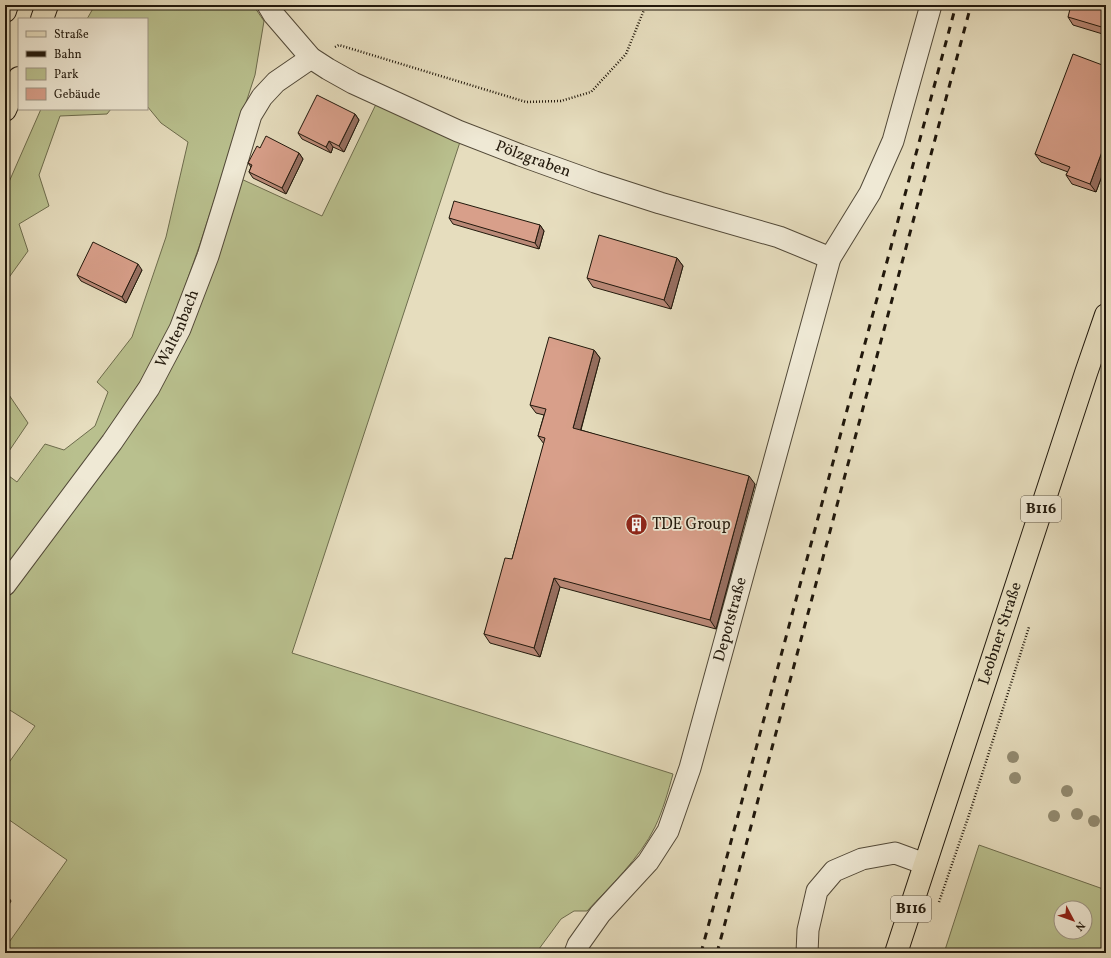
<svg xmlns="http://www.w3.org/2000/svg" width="1111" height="958" font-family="Vollkorn,serif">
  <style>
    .green { fill: #b9c08e; stroke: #6d6c4d; fill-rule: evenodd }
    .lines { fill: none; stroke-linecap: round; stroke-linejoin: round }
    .minor-casing { stroke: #524938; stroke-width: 23 }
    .primary-casing { stroke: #21180c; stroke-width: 24 }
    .motorway-casing { stroke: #21180c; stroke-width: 24 }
    .path { stroke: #21180c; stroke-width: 2.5; stroke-dasharray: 1 2; stroke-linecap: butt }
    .minor { stroke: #efe9d5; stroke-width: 21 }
    .primary { stroke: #e6ddbe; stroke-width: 22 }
    .motorway { stroke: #e6ddbe; stroke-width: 22 }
    .rail { stroke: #21180c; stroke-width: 3; stroke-dasharray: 7 7; stroke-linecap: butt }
    .tree { fill: #938c72 }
    .wall { fill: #ba8977; stroke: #21180c }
    .shaded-wall { fill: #976f61; stroke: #21180c }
    .building { fill: #d89f8a; stroke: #21180c }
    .labels { text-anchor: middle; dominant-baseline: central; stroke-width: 3.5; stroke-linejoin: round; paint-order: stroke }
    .shield { fill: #efe9d5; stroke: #5f5748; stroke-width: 1 }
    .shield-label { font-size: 15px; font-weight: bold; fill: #21180c }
    .street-label { font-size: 16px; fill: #21180c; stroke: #efe9d5 }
    .poi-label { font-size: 16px; fill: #21180c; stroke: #efe9d5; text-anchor: start }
  </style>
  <rect width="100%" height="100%" fill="#e6ddbe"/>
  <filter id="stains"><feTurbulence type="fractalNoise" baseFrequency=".005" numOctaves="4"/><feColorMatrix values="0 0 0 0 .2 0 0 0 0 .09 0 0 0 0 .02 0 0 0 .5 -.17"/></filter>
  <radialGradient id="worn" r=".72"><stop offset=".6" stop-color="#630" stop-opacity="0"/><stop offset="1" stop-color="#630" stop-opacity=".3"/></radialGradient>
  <!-- green -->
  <g class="green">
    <path d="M 95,5 L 253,5 L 264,21 L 255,75 L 200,244 L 166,340 L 94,456 L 5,571 L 5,473 L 17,482 L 45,444 L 64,450 L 95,426 L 108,392 L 97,382 L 132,337 L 166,237 L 188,142 L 161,123 L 147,106 L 147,19 L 87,19 Z"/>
    <path d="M 378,100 L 460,142 L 292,653 L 673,774 C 668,792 663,810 655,827 C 640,858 610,886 587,911 L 574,911 L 561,919 L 536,953 L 11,953 L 5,950 L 5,948 L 67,860 L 5,817 L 5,768 L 35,726 L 5,707 L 5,596 L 102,470 L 140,419 L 239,178 L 322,216 Z"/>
    <path d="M 41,109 L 111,109 L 107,114 L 60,116 L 39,175 L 49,206 L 19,224 L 28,251 L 5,283 L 5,191 Z"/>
    <path d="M 5,389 L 28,423 L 5,457 Z"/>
    <path d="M 979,845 L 1106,890 L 1106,953 L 944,953 ZM 1061,908 L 1085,908 L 1085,932 L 1061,932 Z"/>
  </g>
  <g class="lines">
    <defs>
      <g id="minor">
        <path id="s1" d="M 268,5 L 274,15 L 311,58 L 328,69 L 353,83 L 458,131 L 520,155 L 595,182 L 660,203 L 779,237 L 830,258"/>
        <path id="s2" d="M 5,585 L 112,442 L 149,388 L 180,329 L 208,256 L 226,198 L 251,115 L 262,97 L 276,82 L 311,58"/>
        <path id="s3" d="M 575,953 L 578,945 L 600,914 L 648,862 L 668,831 L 690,768 L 830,258 L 870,193 L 893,141 L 931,5"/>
        <path d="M 807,953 L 808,930 L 817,891 L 834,871 L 862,859 L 895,853 L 925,864"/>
      </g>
      <g id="primary">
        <path id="s4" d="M 896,953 L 1086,373 L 1106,315"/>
      </g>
      <g id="motorway">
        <path d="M 5,11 L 7,5"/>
        <path d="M 42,19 L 47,5"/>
        <path d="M 5,110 L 19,78"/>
      </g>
    </defs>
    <!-- minor casing -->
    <use href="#minor" class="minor-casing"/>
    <!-- primary casing -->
    <use href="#primary" class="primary-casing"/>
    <!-- motorway casing -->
    <use href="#motorway" class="motorway-casing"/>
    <!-- path -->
    <g class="path">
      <path d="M 335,47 L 339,45 L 526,102 L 561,101 L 591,92 L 626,54 L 646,5"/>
      <path d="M 939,902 L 970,812 L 1029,627"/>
    </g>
    <!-- minor -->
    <use href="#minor" class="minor"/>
    <!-- primary -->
    <use href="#primary" class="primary"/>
    <!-- motorway -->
    <use href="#motorway" class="motorway"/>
    <!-- rail -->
    <g class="rail">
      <path d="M 701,953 L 956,5"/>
      <path d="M 717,953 L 971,5"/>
    </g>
  </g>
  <!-- trees -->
  <g class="tree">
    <circle cx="1013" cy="757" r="6"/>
    <circle cx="1015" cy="778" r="6"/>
    <circle cx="1067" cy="791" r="6"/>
    <circle cx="1077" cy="814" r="6"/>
    <circle cx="1054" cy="816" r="6"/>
    <circle cx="1094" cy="821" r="6"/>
  </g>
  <!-- wall -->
  <g class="wall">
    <path d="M 1106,5 L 1106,35 L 1073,25 L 1068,17 Z"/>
    <path d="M 1106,65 L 1106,165 L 1096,192 L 1072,184 L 1066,175 L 1068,172 L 1041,162 L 1035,154 Z"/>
    <path d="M 355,114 L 359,120 L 344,152 L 333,147 L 331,153 L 302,139 L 298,133 Z"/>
    <path d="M 260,148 L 299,153 L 303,159 L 286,194 L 253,178 L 249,172 L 251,167 L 248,163 Z"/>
    <path d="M 449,218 L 540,225 L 544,231 L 539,249 L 453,224 Z"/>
    <path d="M 677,258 L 683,266 L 671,309 L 593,287 L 587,278 Z"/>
    <path d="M 142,270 L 126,303 L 81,281 L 77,275 Z"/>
    <path d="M 594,350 L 600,358 L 581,430 L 755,484 L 716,629 L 560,587 L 540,657 L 490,643 L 484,634 L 512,559 L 544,444 L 538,436 L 544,415 L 536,413 L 530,405 Z"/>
  </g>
  <!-- shaded-wall -->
  <g class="shaded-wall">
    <path d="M 355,114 L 359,120 L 344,152 L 339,146 Z"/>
    <path d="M 329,141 L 333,147 L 331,153 L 326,147 Z"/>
    <path d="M 1106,141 L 1106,165 L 1096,192 L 1090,184 Z"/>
    <path d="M 299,153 L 303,159 L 286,194 L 282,188 Z"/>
    <path d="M 540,225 L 544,231 L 539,249 L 535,243 Z"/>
    <path d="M 677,258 L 683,266 L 671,309 L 664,300 Z"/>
    <path d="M 138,264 L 142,270 L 126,303 L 122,297 Z"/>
    <path d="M 594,350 L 600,358 L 579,436 L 573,428 Z"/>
    <path d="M 749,476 L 755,484 L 716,629 L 710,620 Z"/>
    <path d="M 554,578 L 560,587 L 540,657 L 534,648 Z"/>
    <path d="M 5,892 L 11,901 L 5,912 Z"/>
  </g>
  <!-- building -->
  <g class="building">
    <path d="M 1071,5 L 1106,5 L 1106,26 L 1105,28 L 1068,17 Z"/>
    <path d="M 1073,54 L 1105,66 L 1106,65 L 1106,141 L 1090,184 L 1066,175 L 1070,167 L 1035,154 Z"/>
    <path d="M 317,95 L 355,114 L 339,146 L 329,141 L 326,147 L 298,133 Z"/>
    <path d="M 266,136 L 299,153 L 282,188 L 249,172 L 252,165 L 248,163 L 257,146 L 260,148 Z"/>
    <path d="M 454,201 L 540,225 L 535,243 L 449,218 Z"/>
    <path d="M 599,235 L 677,258 L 664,300 L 587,278 Z"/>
    <path d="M 93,242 L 138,264 L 122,297 L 77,275 Z"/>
    <path d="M 549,337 L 594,350 L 573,428 L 749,476 L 710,620 L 554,578 L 534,648 L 484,634 L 505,558 L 512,559 L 545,438 L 538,436 L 546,409 L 530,405 Z"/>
  </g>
  <!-- icons -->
  <defs>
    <symbol id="building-disc" viewBox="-11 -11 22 22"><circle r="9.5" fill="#8f2418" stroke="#efe9d5"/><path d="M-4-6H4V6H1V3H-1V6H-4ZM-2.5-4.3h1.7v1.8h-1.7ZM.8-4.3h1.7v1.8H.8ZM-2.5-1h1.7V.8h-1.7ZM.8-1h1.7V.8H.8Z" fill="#fff"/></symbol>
  </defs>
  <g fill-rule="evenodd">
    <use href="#building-disc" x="624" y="512" width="25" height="25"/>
  </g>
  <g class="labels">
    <!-- shield labels -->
    <g class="shield">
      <rect x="1021" y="496" width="40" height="26" rx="3"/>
      <rect x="891" y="896" width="40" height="26" rx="3"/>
    </g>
    <g class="shield-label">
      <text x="1041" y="509">B116</text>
      <text x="911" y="909">B116</text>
    </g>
    <!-- street labels -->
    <g class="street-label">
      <text stroke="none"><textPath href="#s1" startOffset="313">Pölzgraben</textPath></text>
      <text stroke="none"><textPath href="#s2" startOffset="310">Waltenbach</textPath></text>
      <text stroke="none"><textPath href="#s3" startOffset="375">Depotstraße</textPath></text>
      <text stroke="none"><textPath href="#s4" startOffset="336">Leobner Straße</textPath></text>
    </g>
    <!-- poi labels -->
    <g class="poi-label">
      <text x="652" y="525">TDE Group</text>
    </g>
  </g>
  <!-- margin -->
  <rect width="1111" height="958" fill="none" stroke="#e6ddbe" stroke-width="20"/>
  <rect x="6" y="6" width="1099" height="946" fill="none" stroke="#21180c" stroke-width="2"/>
  <rect x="10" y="10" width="1091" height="938" fill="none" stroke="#21180c"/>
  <!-- legend -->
  <rect x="18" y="18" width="130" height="92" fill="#efe9d5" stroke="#9d9585"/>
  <rect x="26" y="31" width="20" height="6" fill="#e6ddbe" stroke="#9d9585"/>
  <text x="54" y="38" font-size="12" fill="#21180c">Straße</text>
  <rect x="26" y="51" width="20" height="6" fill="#21180c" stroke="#9d9585"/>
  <text x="54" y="58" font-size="12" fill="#21180c">Bahn</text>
  <rect x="26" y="68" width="20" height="12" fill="#b9c08e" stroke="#9d9585"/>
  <text x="54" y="78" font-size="12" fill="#21180c">Park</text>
  <rect x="26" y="88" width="20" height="12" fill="#d89f8a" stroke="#9d9585"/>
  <text x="54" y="98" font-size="12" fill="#21180c">Gebäude</text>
  <!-- north arrow -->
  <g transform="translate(1073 920) rotate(131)"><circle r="19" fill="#efe9d5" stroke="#9d9585"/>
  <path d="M0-3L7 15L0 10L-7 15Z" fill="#8f2418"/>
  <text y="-6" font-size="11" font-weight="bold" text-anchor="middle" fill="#21180c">N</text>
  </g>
  <rect width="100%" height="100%" filter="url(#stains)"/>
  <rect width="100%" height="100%" fill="url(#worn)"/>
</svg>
